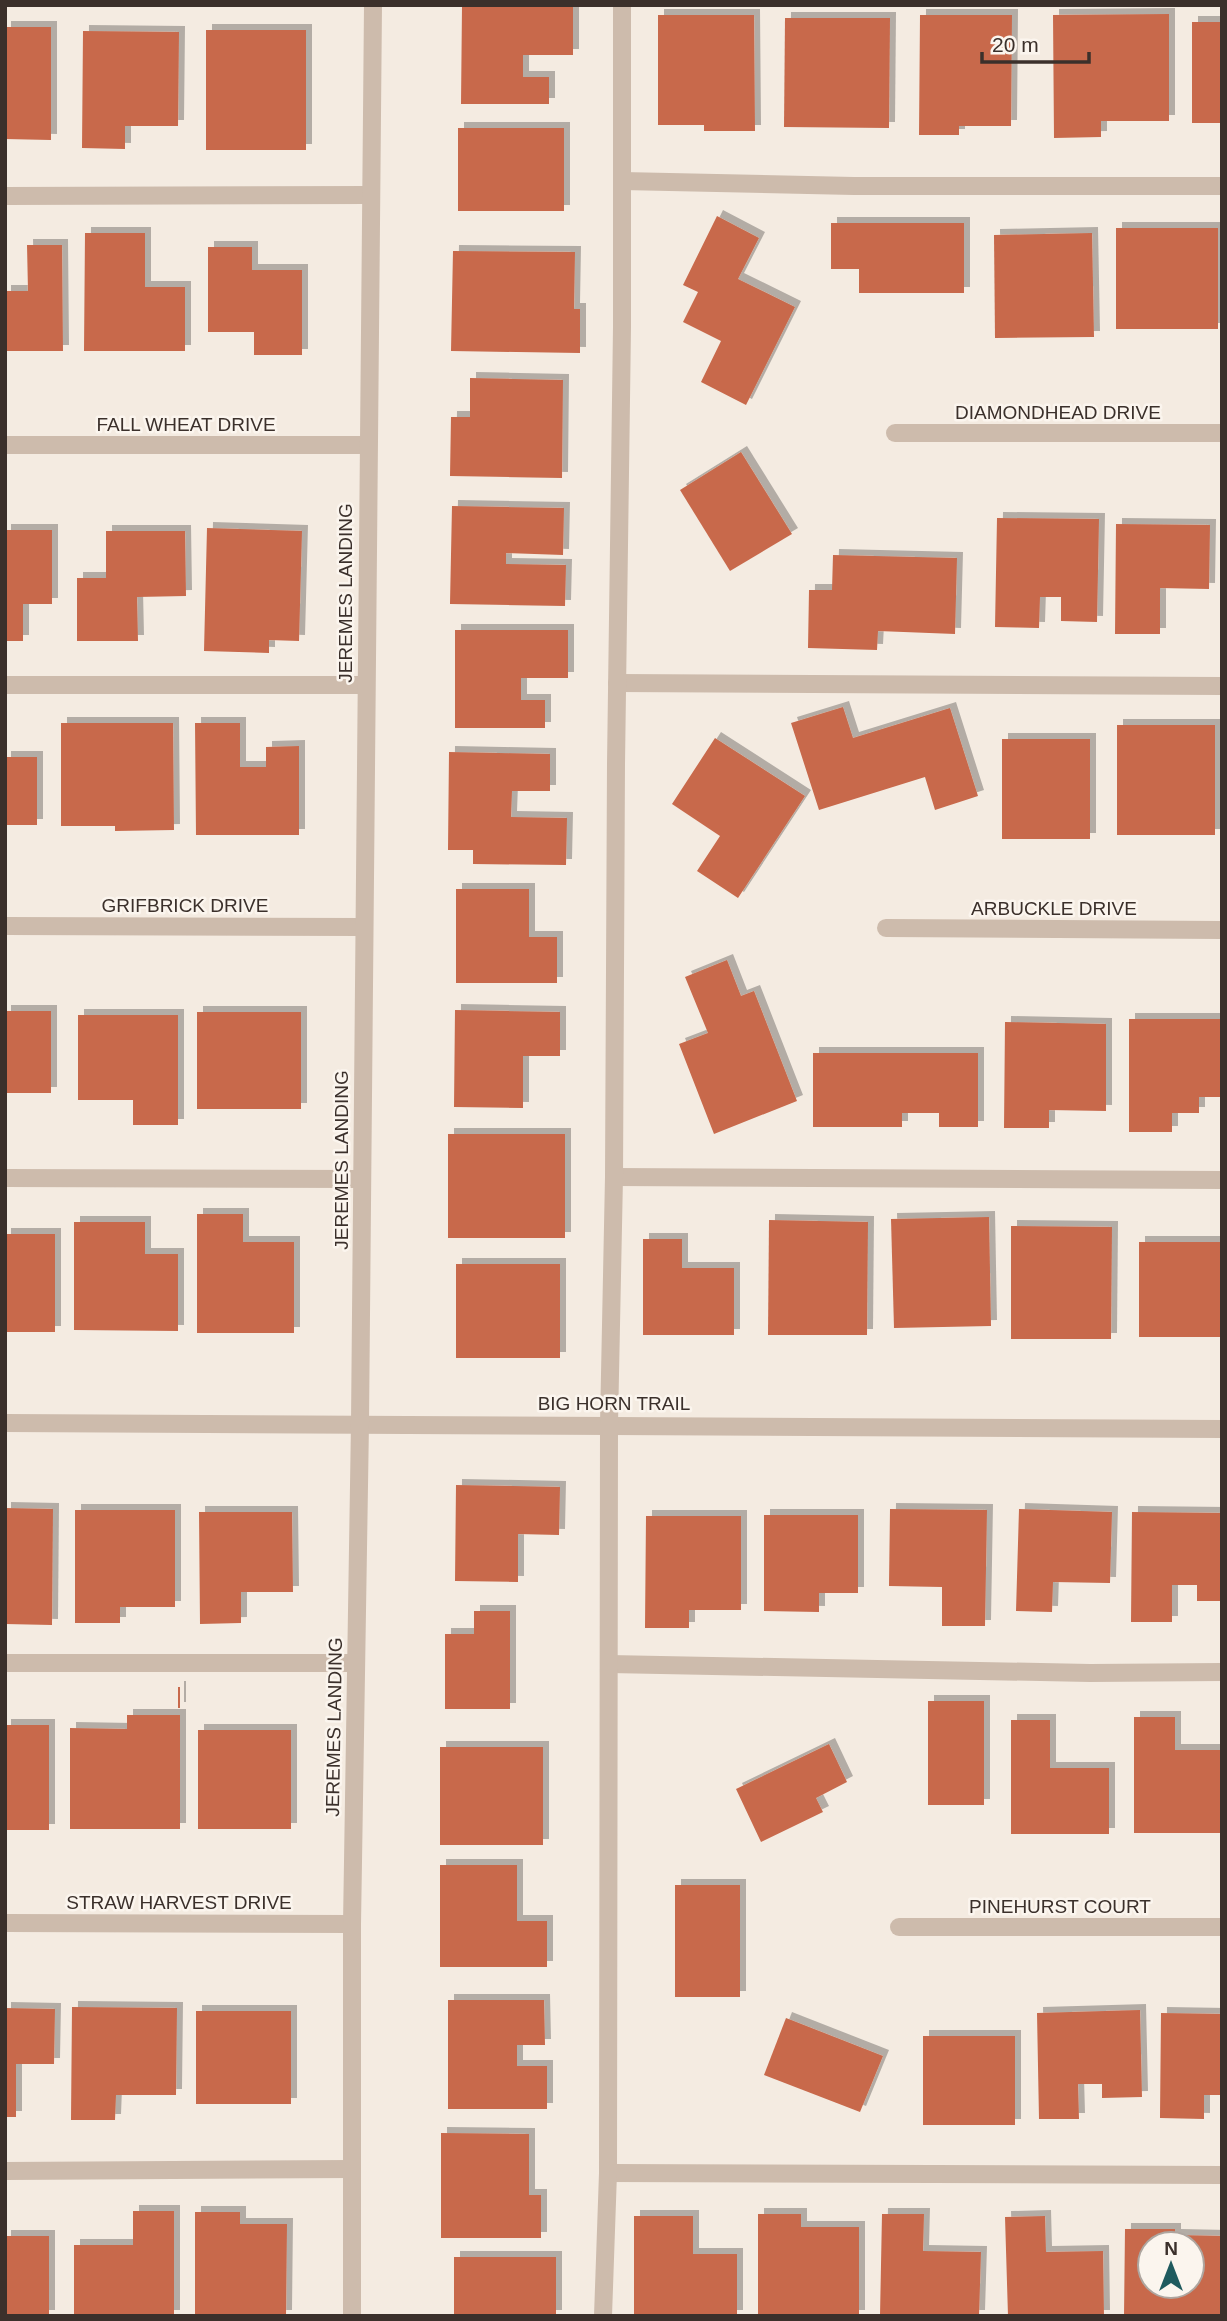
<svg xmlns="http://www.w3.org/2000/svg" width="1227" height="2321" font-family="Arial,sans-serif">
  <style>
    .building { fill: #c8694b; fill-rule: evenodd; filter: url(#shadow) }
    .lines { fill: none; stroke-linecap: round; stroke-linejoin: round }
    .minor { stroke: #cdbbac; stroke-width: 18 }
    .labels { text-anchor: middle; dominant-baseline: central; stroke-width: 5; stroke-linejoin: round; paint-order: stroke }
    .street-label { font-size: 19px; fill: #3b302b; stroke: #fbf5ee }
  </style>
  <defs>
    <filter id="shadow"><feDropShadow dx="6" dy="-6" stdDeviation="0" flood-color="#0004"/></filter>
  </defs>
  <rect width="100%" height="100%" fill="#f4ebe1"/>
  <!-- building -->
  <g class="building">
    <path d="M 462,6 L 573,7 L 573,55 L 523,55 L 523,77 L 549,77 L 549,104 L 461,104 Z"/>
    <path d="M 1169,14 L 1169,121 L 1101,121 L 1101,137 L 1054,138 L 1053,15 Z"/>
    <path d="M 658,15 L 754,15 L 755,131 L 704,131 L 704,125 L 658,125 Z"/>
    <path d="M 920,15 L 1012,15 L 1011,126 L 959,126 L 959,135 L 919,135 Z"/>
    <path d="M 785,18 L 890,18 L 889,128 L 784,127 Z"/>
    <rect x="1192" y="22" width="30" height="101"/>
    <path d="M 5,27 L 51,27 L 51,140 L 5,139 Z"/>
    <rect x="206" y="30" width="100" height="120"/>
    <path d="M 83,31 L 179,32 L 178,126 L 125,126 L 125,149 L 82,148 Z"/>
    <rect x="458" y="128" width="106" height="83"/>
    <path d="M 717,216 L 759,238 L 738,279 L 795,307 L 746,405 L 701,382 L 721,341 L 683,322 L 698,292 L 683,285 Z"/>
    <path d="M 831,223 L 964,223 L 964,293 L 859,293 L 859,269 L 831,269 Z"/>
    <rect x="1116" y="228" width="102" height="101"/>
    <path d="M 85,233 L 145,233 L 145,287 L 185,287 L 185,351 L 84,351 Z"/>
    <path d="M 1092,233 L 1094,337 L 995,338 L 994,235 Z"/>
    <path d="M 27,245 L 62,245 L 63,351 L 5,351 L 5,291 L 28,291 Z"/>
    <path d="M 208,247 L 252,247 L 252,270 L 302,270 L 302,355 L 254,355 L 254,332 L 208,332 Z"/>
    <path d="M 453,251 L 575,252 L 574,309 L 580,309 L 580,353 L 451,351 Z"/>
    <path d="M 470,378 L 563,380 L 562,478 L 450,476 L 451,417 L 470,417 Z"/>
    <path d="M 741,452 L 792,534 L 730,571 L 680,490 Z"/>
    <path d="M 452,506 L 564,508 L 563,555 L 506,553 L 506,564 L 566,565 L 565,606 L 450,604 Z"/>
    <path d="M 997,518 L 1099,519 L 1097,622 L 1061,621 L 1061,597 L 1040,597 L 1039,628 L 995,627 Z"/>
    <path d="M 1116,524 L 1210,525 L 1209,589 L 1160,588 L 1160,634 L 1115,634 Z"/>
    <path d="M 207,528 L 302,531 L 299,641 L 269,640 L 269,653 L 204,651 Z"/>
    <path d="M 5,530 L 52,530 L 52,604 L 23,604 L 23,641 L 5,641 Z"/>
    <path d="M 106,531 L 185,531 L 186,596 L 137,597 L 138,641 L 77,641 L 77,578 L 106,578 Z"/>
    <path d="M 833,555 L 957,558 L 955,634 L 878,631 L 877,650 L 808,648 L 809,590 L 832,590 Z"/>
    <path d="M 455,630 L 568,630 L 568,678 L 521,678 L 521,700 L 545,700 L 545,728 L 455,728 Z"/>
    <path d="M 843,707 L 853,738 L 950,708 L 978,796 L 935,810 L 925,777 L 819,810 L 791,723 Z"/>
    <path d="M 61,723 L 173,723 L 174,830 L 115,831 L 115,826 L 61,826 Z"/>
    <path d="M 195,723 L 240,723 L 240,767 L 266,767 L 266,747 L 299,746 L 299,835 L 196,835 Z"/>
    <rect x="1117" y="725" width="98" height="110"/>
    <path d="M 715,738 L 805,796 L 738,898 L 697,871 L 720,836 L 672,804 Z"/>
    <rect x="1002" y="739" width="88" height="100"/>
    <path d="M 449,752 L 550,754 L 550,791 L 512,791 L 511,817 L 567,818 L 566,865 L 473,864 L 473,850 L 448,850 Z"/>
    <rect x="5" y="757" width="32" height="68"/>
    <path d="M 456,889 L 529,889 L 529,937 L 557,937 L 557,983 L 456,983 Z"/>
    <path d="M 727,960 L 741,996 L 754,991 L 797,1101 L 714,1134 L 679,1044 L 708,1033 L 685,977 Z"/>
    <path d="M 455,1010 L 560,1012 L 560,1056 L 523,1056 L 523,1108 L 454,1107 Z"/>
    <rect x="5" y="1011" width="46" height="82"/>
    <rect x="197" y="1012" width="104" height="97"/>
    <path d="M 78,1015 L 178,1015 L 178,1125 L 133,1125 L 133,1100 L 78,1100 Z"/>
    <path d="M 1129,1019 L 1222,1019 L 1222,1097 L 1199,1097 L 1199,1113 L 1172,1113 L 1172,1132 L 1129,1132 Z"/>
    <path d="M 1005,1022 L 1106,1024 L 1106,1111 L 1049,1110 L 1049,1128 L 1004,1128 Z"/>
    <path d="M 813,1053 L 978,1053 L 978,1127 L 939,1127 L 939,1113 L 902,1113 L 902,1127 L 813,1127 Z"/>
    <rect x="448" y="1134" width="117" height="104"/>
    <path d="M 197,1214 L 243,1214 L 243,1242 L 294,1242 L 294,1333 L 197,1333 Z"/>
    <path d="M 989,1217 L 991,1326 L 894,1328 L 891,1219 Z"/>
    <path d="M 769,1220 L 868,1222 L 867,1335 L 768,1335 Z"/>
    <path d="M 74,1222 L 145,1222 L 145,1254 L 178,1254 L 178,1331 L 74,1330 Z"/>
    <path d="M 1011,1226 L 1112,1227 L 1111,1339 L 1011,1339 Z"/>
    <rect x="5" y="1234" width="50" height="98"/>
    <path d="M 643,1239 L 682,1239 L 682,1268 L 734,1268 L 734,1335 L 643,1335 Z"/>
    <rect x="1139" y="1242" width="83" height="95"/>
    <rect x="456" y="1264" width="104" height="94"/>
    <path d="M 456,1485 L 560,1487 L 559,1535 L 518,1534 L 518,1582 L 455,1581 Z"/>
    <path d="M 5,1508 L 53,1509 L 52,1625 L 5,1624 Z"/>
    <path d="M 890,1509 L 987,1510 L 985,1626 L 942,1626 L 942,1587 L 889,1586 Z"/>
    <path d="M 1019,1509 L 1112,1512 L 1110,1583 L 1053,1582 L 1052,1612 L 1016,1611 Z"/>
    <path d="M 75,1510 L 175,1510 L 175,1607 L 120,1607 L 120,1623 L 75,1623 Z"/>
    <path d="M 199,1512 L 292,1512 L 293,1592 L 241,1592 L 241,1623 L 200,1624 Z"/>
    <path d="M 1132,1512 L 1222,1513 L 1222,1601 L 1197,1601 L 1197,1585 L 1172,1585 L 1172,1622 L 1131,1622 Z"/>
    <path d="M 764,1515 L 858,1515 L 858,1593 L 819,1593 L 819,1612 L 764,1611 Z"/>
    <path d="M 646,1516 L 741,1516 L 741,1610 L 689,1610 L 689,1628 L 645,1628 Z"/>
    <path d="M 474,1611 L 510,1611 L 510,1709 L 445,1709 L 445,1634 L 474,1634 Z"/>
    <rect x="178" y="1687" width="2" height="21"/>
    <rect x="928" y="1701" width="56" height="104"/>
    <path d="M 127,1715 L 180,1715 L 180,1829 L 70,1829 L 70,1728 L 127,1729 Z"/>
    <path d="M 1134,1717 L 1175,1717 L 1175,1750 L 1222,1750 L 1222,1833 L 1134,1833 Z"/>
    <path d="M 1011,1720 L 1050,1720 L 1050,1768 L 1109,1768 L 1109,1834 L 1011,1834 Z"/>
    <rect x="5" y="1725" width="44" height="105"/>
    <rect x="198" y="1730" width="93" height="99"/>
    <path d="M 829,1744 L 847,1782 L 816,1798 L 823,1812 L 761,1842 L 736,1789 Z"/>
    <rect x="440" y="1747" width="103" height="98"/>
    <path d="M 440,1865 L 517,1865 L 517,1921 L 547,1921 L 547,1967 L 440,1967 Z"/>
    <rect x="675" y="1885" width="65" height="112"/>
    <path d="M 448,2000 L 544,2000 L 545,2045 L 517,2045 L 517,2066 L 547,2066 L 547,2109 L 448,2109 Z"/>
    <path d="M 72,2007 L 177,2008 L 176,2095 L 116,2095 L 115,2120 L 71,2120 Z"/>
    <path d="M 5,2008 L 55,2009 L 54,2064 L 16,2064 L 16,2117 L 5,2117 Z"/>
    <path d="M 1140,2010 L 1142,2097 L 1102,2098 L 1102,2084 L 1078,2084 L 1079,2119 L 1039,2119 L 1037,2013 Z"/>
    <rect x="196" y="2011" width="95" height="93"/>
    <path d="M 1161,2013 L 1222,2014 L 1222,2095 L 1204,2095 L 1204,2119 L 1160,2118 Z"/>
    <path d="M 786,2018 L 883,2056 L 860,2112 L 764,2075 Z"/>
    <rect x="923" y="2036" width="92" height="89"/>
    <path d="M 441,2133 L 529,2134 L 529,2195 L 541,2195 L 541,2238 L 441,2238 Z"/>
    <path d="M 133,2211 L 174,2211 L 174,2316 L 74,2316 L 74,2245 L 133,2245 Z"/>
    <path d="M 195,2212 L 240,2212 L 240,2224 L 287,2224 L 286,2316 L 195,2316 Z"/>
    <path d="M 758,2214 L 801,2214 L 801,2227 L 859,2227 L 859,2316 L 758,2316 Z"/>
    <path d="M 882,2214 L 924,2214 L 923,2251 L 981,2252 L 979,2316 L 880,2316 Z"/>
    <path d="M 634,2216 L 693,2216 L 693,2254 L 737,2254 L 737,2316 L 634,2316 Z"/>
    <path d="M 1045,2216 L 1046,2252 L 1103,2251 L 1104,2316 L 1008,2316 L 1005,2217 Z"/>
    <path d="M 1125,2229 L 1175,2229 L 1175,2235 L 1222,2236 L 1222,2316 L 1124,2316 ZM 1150,2244 L 1192,2244 L 1192,2286 L 1150,2286 Z"/>
    <rect x="5" y="2236" width="44" height="80"/>
    <rect x="454" y="2257" width="102" height="59"/>
  </g>
  <g class="lines">
    <!-- minor -->
    <g class="minor">
      <path d="M 622,181 L 854,186 L 1222,186"/>
      <path d="M 5,196 L 370,195"/>
      <path d="M 895,433 L 1222,433"/>
      <path d="M 5,445 L 367,445"/>
      <path d="M 617,683 L 1222,686"/>
      <path d="M 5,685 L 366,685"/>
      <path d="M 5,926 L 364,927"/>
      <path d="M 886,928 L 1222,930"/>
      <path d="M 614,1177 L 1222,1180"/>
      <path d="M 5,1178 L 362,1179"/>
      <path d="M 5,1423 L 1222,1429"/>
      <path d="M 5,1663 L 356,1663"/>
      <path d="M 609,1664 L 1090,1673 L 1222,1672"/>
      <path d="M 5,1923 L 352,1924"/>
      <path d="M 899,1927 L 1222,1927"/>
      <path d="M 5,2171 L 352,2169"/>
      <path d="M 608,2173 L 1222,2175"/>
      <path d="M 352,2316 L 352,1924 L 360,1423 L 373,5"/>
      <path d="M 603,2316 L 608,2173 L 609,1424 L 614,1177 L 616,764 L 622,327 L 622,5"/>
    </g>
  </g>
  <g class="labels">
    <!-- street labels -->
    <g class="street-label">
      <text x="1058" y="412">DIAMONDHEAD DRIVE</text>
      <text x="186" y="424">FALL WHEAT DRIVE</text>
      <text transform="translate(345 593) rotate(-90)">JEREMES LANDING</text>
      <text x="185" y="905">GRIFBRICK DRIVE</text>
      <text x="1054" y="908">ARBUCKLE DRIVE</text>
      <text transform="translate(341 1160) rotate(-90)">JEREMES LANDING</text>
      <text x="614" y="1403">BIG HORN TRAIL</text>
      <text transform="translate(334 1727) rotate(-89)">JEREMES LANDING</text>
      <text x="179" y="1902">STRAW HARVEST DRIVE</text>
      <text x="1060" y="1906">PINEHURST COURT</text>
    </g>
  </g>
  <!-- border -->
  <rect width="1227" height="2321" fill="none" stroke="#3b302b" stroke-width="14"/>
  <!-- north arrow -->
  <g transform="translate(1171 2265)"><circle r="33" fill="#fbf5ee" stroke="#aea6a0" stroke-width="2"/>
  <path d="M0-5L12 26L0 18L-12 26Z" fill="#1f5a5e"/>
  <text y="-10" font-size="19" font-weight="bold" text-anchor="middle" fill="#3b302b">N</text>
  </g>
  <!-- scale -->
  <path d="M982 52v10h107v-10" fill="none" stroke="#3b302b" stroke-width="3.5"/>
  <text x="992" y="52" font-size="21" fill="#3b302b" stroke="#fbf5ee" stroke-width="5" paint-order="stroke">20 m</text>
</svg>
